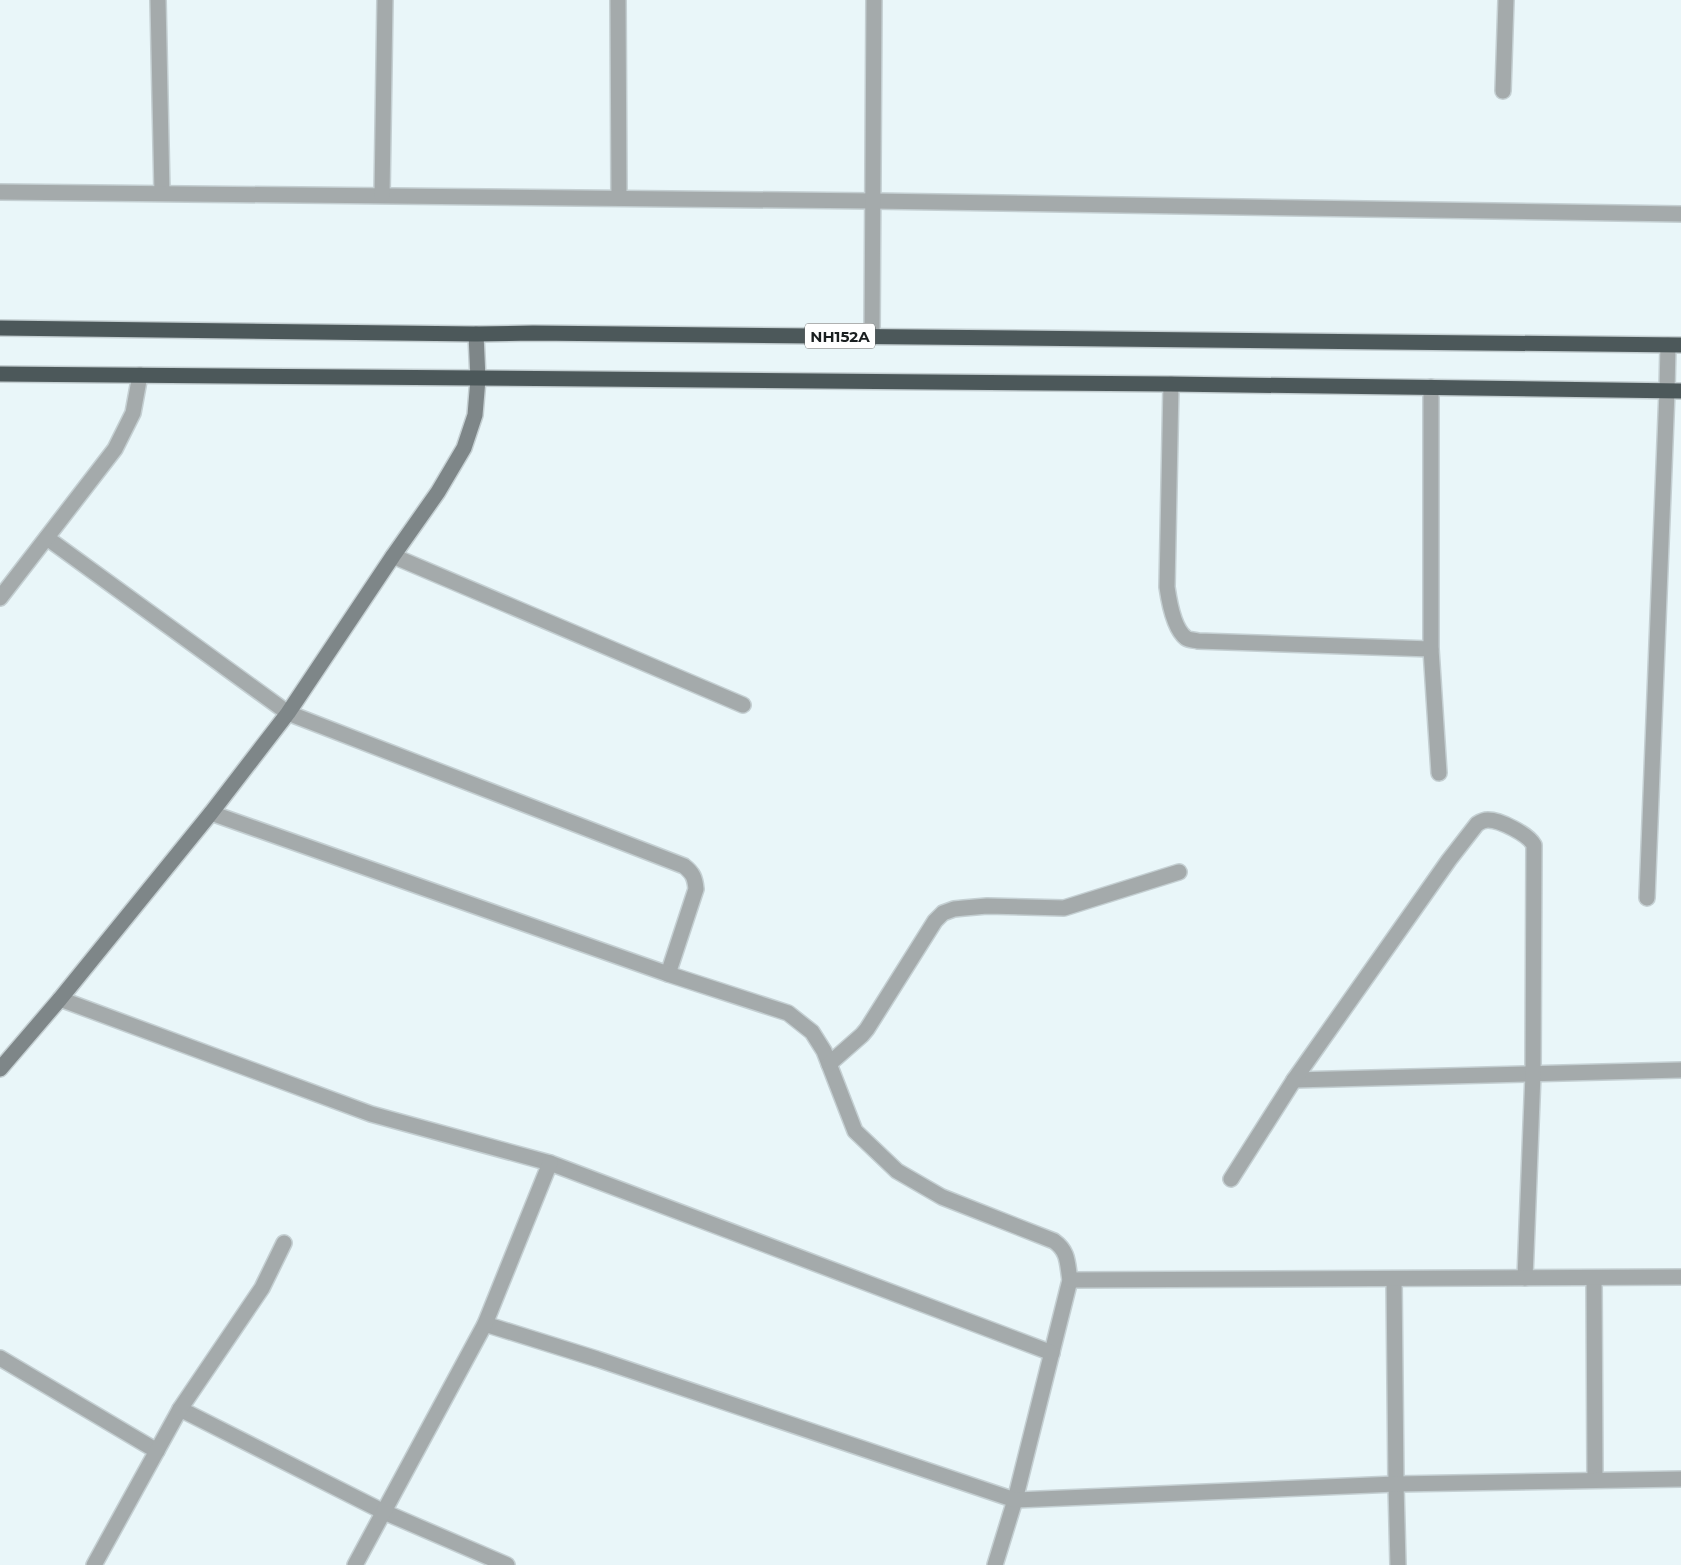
<svg xmlns="http://www.w3.org/2000/svg" width="1681" height="1565" font-family="Montserrat,sans-serif">
  <style>
    .lines { fill: none; stroke-linecap: round; stroke-linejoin: round }
    .street-casing { stroke: #c4cfd2; stroke-width: 18 }
    .secondary-casing { stroke: #c4cfd2; stroke-width: 18 }
    .highway-casing { stroke: #c4cfd2; stroke-width: 18 }
    .street { stroke: #a4aaab; stroke-width: 15 }
    .secondary { stroke: #7e8688; stroke-width: 15 }
    .highway { stroke: #4c585a; stroke-width: 15 }
    .labels { text-anchor: middle; dominant-baseline: central; stroke-width: 4; stroke-linejoin: round; paint-order: stroke }
    .shield { fill: #fff; stroke: #5f6263; stroke-width: 1 }
    .shield-label { font-size: 15px; font-weight: bold; fill: #1a1f20 }
  </style>
  <rect width="100%" height="100%" fill="#e9f6f9"/>
  <g class="lines">
    <defs>
      <g id="street">
        <path d="M 158,0 L 162,193"/>
        <path d="M 618,0 L 619,198"/>
        <path d="M 1503,91 L 1506,0"/>
        <path d="M 0,192 L 873,201 L 1681,214"/>
        <path d="M 382,195 L 385,0"/>
        <path d="M 872,336 L 874,0"/>
        <path d="M 1171,384 L 1167,587 C 1169,601 1174,629 1186,638 C 1189,640 1194,640 1198,641 L 1431,649"/>
        <path d="M 1431,387 L 1431,649 L 1439,773"/>
        <path d="M 47,538 L 288,713 L 684,866 C 693,873 695,878 696,889 L 668,974"/>
        <path d="M 393,556 L 743,705"/>
        <path d="M 0,598 L 115,449 L 133,413 L 140,375"/>
        <path d="M 211,813 L 668,974 L 788,1013 L 812,1032 L 824,1051 L 855,1131 L 897,1171 L 942,1197 L 1054,1241 C 1069,1252 1067,1263 1070,1280 L 1015,1500 L 995,1565"/>
        <path d="M 1647,898 L 1667,391 L 1668,345"/>
        <path d="M 60,999 L 371,1114 L 550,1163 L 1052,1353"/>
        <path d="M 829,1064 L 862,1035 L 867,1029 L 935,921 L 943,913 L 954,909 L 964,908 L 987,906 L 1064,908 L 1179,872"/>
        <path d="M 1294,1080 L 1681,1070"/>
        <path d="M 1231,1179 L 1294,1080 L 1449,860 L 1477,824 C 1480,822 1484,820 1488,820 C 1500,820 1528,834 1534,845 L 1533,1074 L 1525,1278"/>
        <path d="M 1594,1278 L 1595,1480"/>
        <path d="M 1394,1279 L 1396,1484 L 1398,1565"/>
        <path d="M 1070,1280 L 1681,1277"/>
        <path d="M 485,1324 L 597,1359 L 1015,1500 L 1396,1484 L 1681,1479"/>
        <path d="M 0,1358 L 157,1451"/>
        <path d="M 180,1409 L 384,1512 L 507,1565"/>
        <path d="M 94,1565 L 180,1409 L 262,1288 L 284,1243"/>
        <path d="M 355,1565 L 485,1324 L 550,1163"/>
      </g>
      <path id="secondary" d="M 0,1069 L 60,999 L 211,813 L 288,713 L 393,556 L 438,492 L 464,448 L 475,415 L 478,379 L 476,334"/>
      <g id="highway">
        <path d="M 0,328 L 476,334 L 533,333 L 1681,345"/>
        <path d="M 0,374 L 1171,384 L 1681,391"/>
      </g>
    </defs>
    <!-- street casing -->
    <use href="#street" class="street-casing"/>
    <!-- secondary casing -->
    <use href="#secondary" class="secondary-casing"/>
    <!-- highway casing -->
    <use href="#highway" class="highway-casing"/>
    <!-- street -->
    <use href="#street" class="street"/>
    <!-- secondary -->
    <use href="#secondary" class="secondary"/>
    <!-- highway -->
    <use href="#highway" class="highway"/>
  </g>
  <g class="labels">
    <!-- shield labels -->
    <rect class="shield" x="805" y="323.5" width="70" height="25" rx="4"/>
    <g class="shield-label">
      <text x="840" y="336">NH152A</text>
    </g>
  </g>
</svg>
